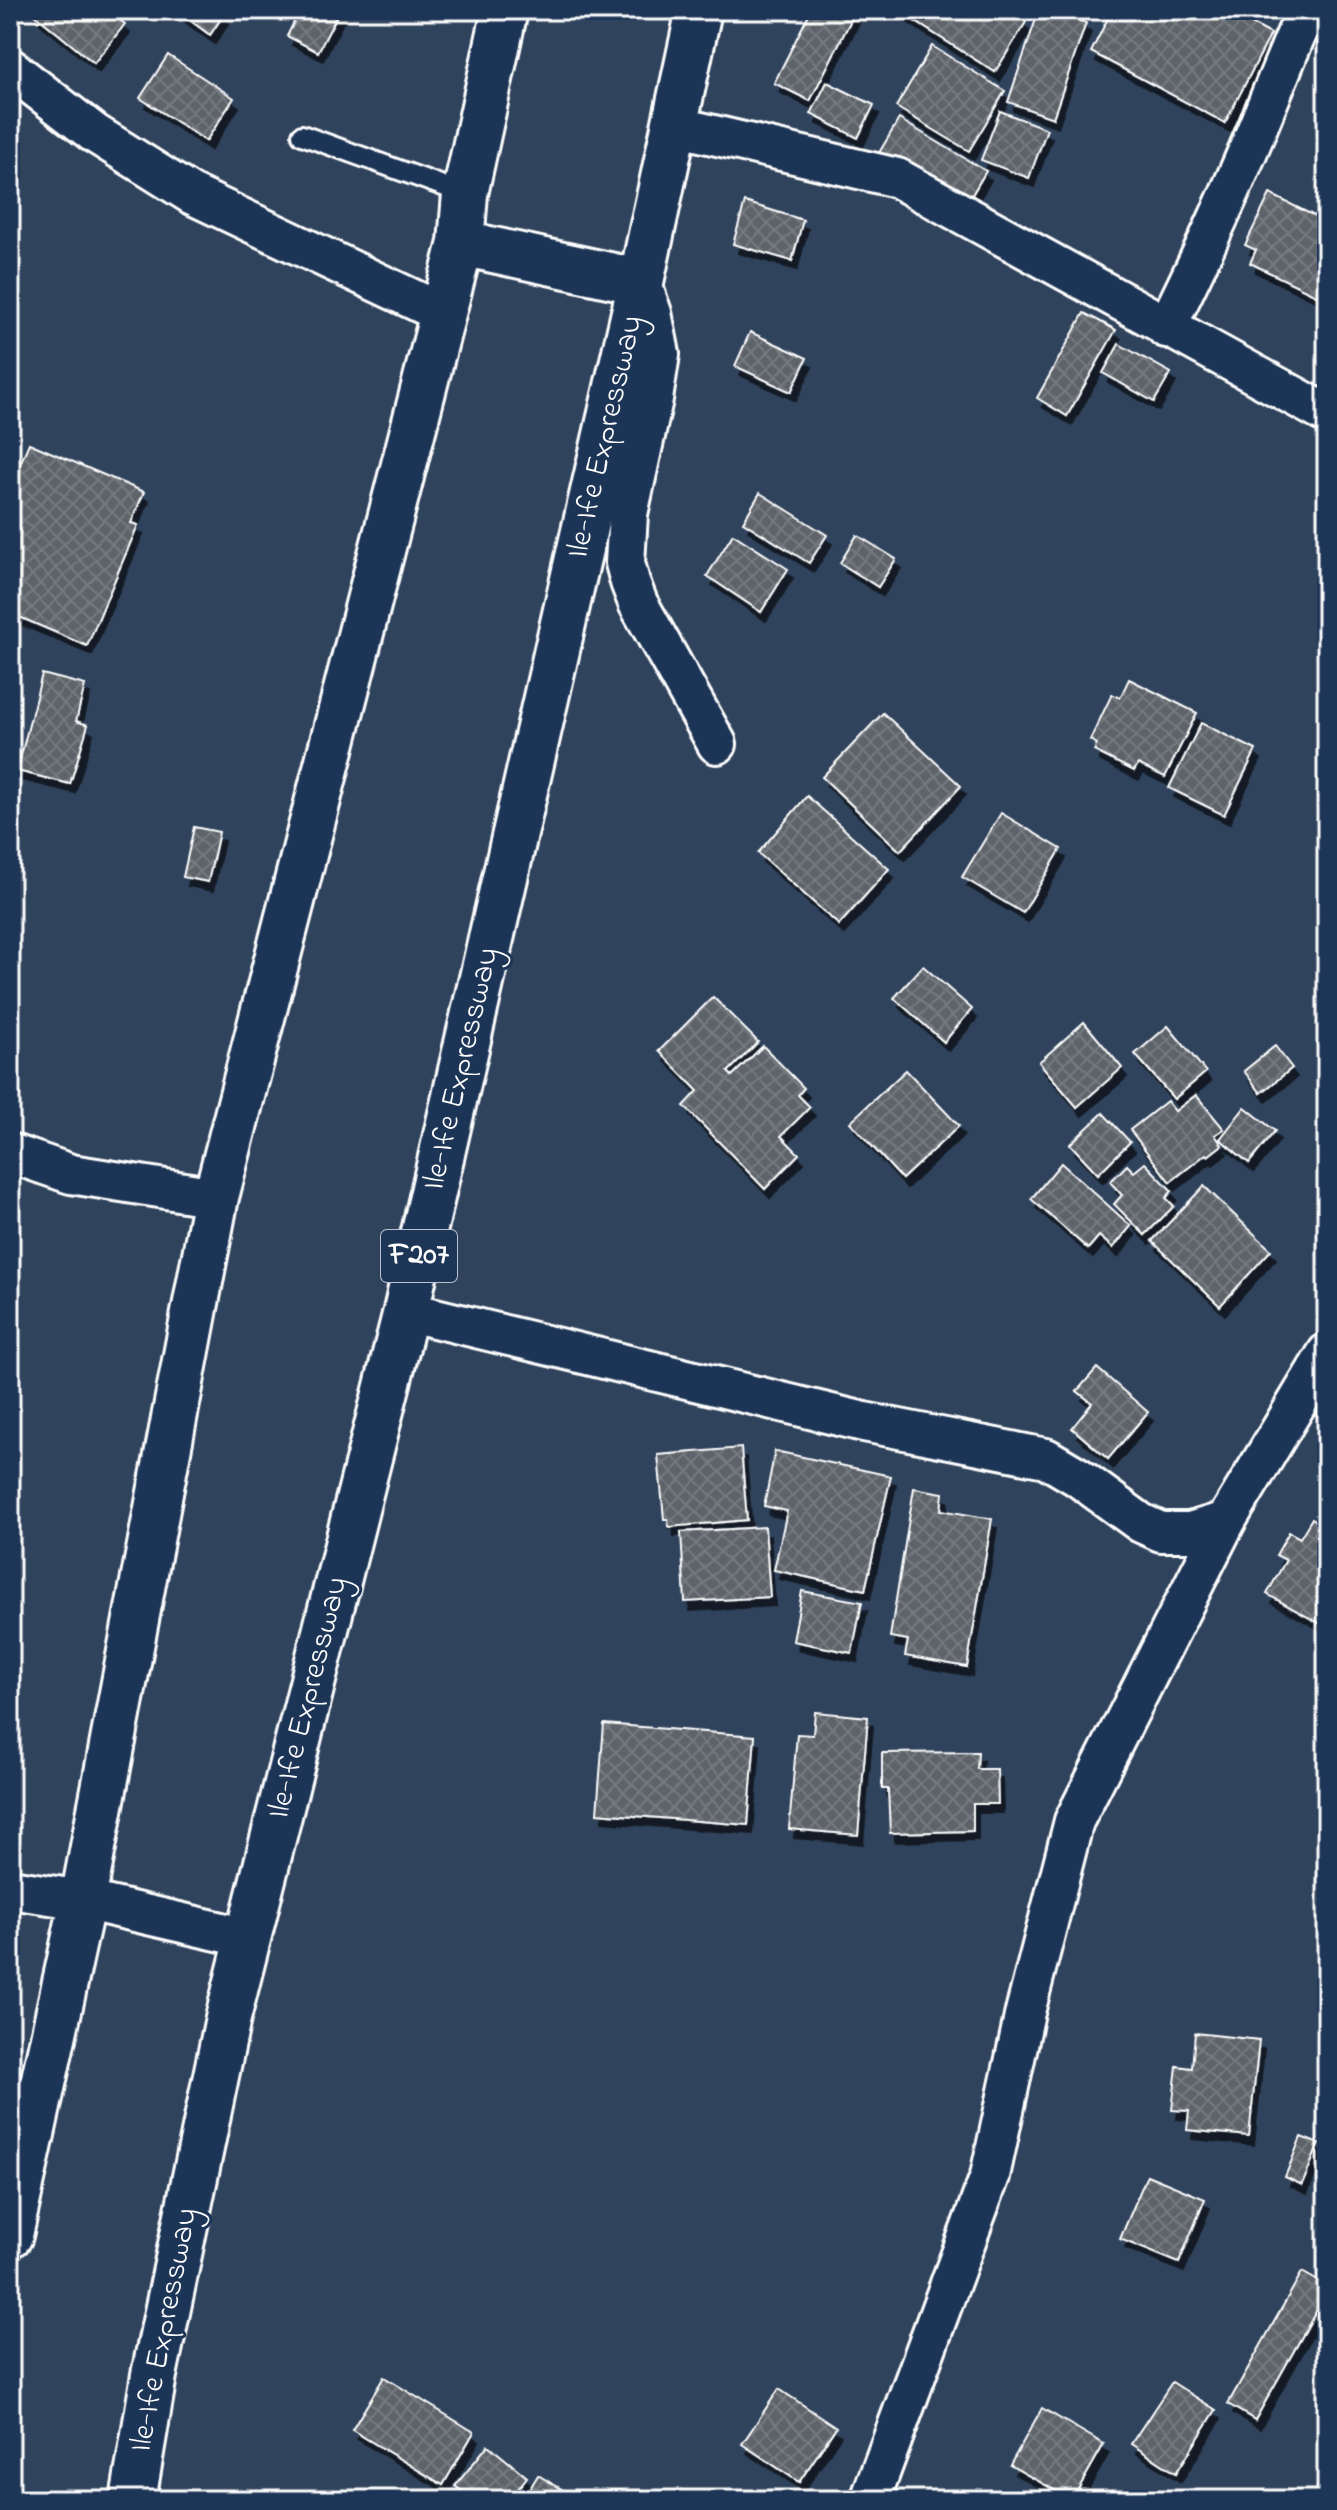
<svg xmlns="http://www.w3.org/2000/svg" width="1337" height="2510" font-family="'Indie Flower',sans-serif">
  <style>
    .building { fill: url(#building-cross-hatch); stroke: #fff; stroke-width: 2; filter: url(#shadow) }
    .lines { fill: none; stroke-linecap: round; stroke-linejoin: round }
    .lane-casing { stroke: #fff; stroke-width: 24 }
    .street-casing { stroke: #fff; stroke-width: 44 }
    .primary-casing { stroke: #fff; stroke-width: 50 }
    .lane { stroke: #1d3557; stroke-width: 18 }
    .street { stroke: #1d3557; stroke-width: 38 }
    .primary { stroke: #1d3557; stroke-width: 44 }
    .labels { text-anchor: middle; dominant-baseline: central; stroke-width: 6; stroke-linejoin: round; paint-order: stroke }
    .shield { fill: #1d3557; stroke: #bbc2cd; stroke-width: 2 }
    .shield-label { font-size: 30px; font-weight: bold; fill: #fff }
    .street-label { font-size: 32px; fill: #fff; stroke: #1d3557 }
  </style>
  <defs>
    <pattern id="building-cross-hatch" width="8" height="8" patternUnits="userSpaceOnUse" patternTransform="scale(2)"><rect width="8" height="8" fill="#5d6369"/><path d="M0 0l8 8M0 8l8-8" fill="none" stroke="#757a80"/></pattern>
    <filter id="shadow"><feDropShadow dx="5" dy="9" stdDeviation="0" flood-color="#0009"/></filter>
  </defs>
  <rect width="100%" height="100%" fill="#30435c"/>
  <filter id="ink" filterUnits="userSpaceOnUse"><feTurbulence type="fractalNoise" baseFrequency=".0125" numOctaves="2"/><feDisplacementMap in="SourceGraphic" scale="16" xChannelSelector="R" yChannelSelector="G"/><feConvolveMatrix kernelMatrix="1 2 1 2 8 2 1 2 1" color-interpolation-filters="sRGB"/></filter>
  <g filter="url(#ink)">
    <!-- building -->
    <g class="building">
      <path d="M 38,10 L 107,10 L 125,24 L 94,63 L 34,14 Z"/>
      <path d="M 176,10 L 218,10 L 224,14 L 210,35 Z"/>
      <path d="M 300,10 L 340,10 L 318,52 L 287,36 Z"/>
      <path d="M 811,10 L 856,10 L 810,101 L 774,83 Z"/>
      <path d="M 897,10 L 1008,10 L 1026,22 L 995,72 Z"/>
      <path d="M 1039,10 L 1050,10 L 1086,23 L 1053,118 L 1008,102 Z"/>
      <path d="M 1112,10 L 1225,10 L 1271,34 L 1225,123 L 1091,52 Z"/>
      <path d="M 932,46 L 1005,91 L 969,151 L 896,107 Z"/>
      <path d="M 168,55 L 234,98 L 206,141 L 140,98 Z"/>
      <path d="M 827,82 L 874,105 L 858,138 L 811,114 Z"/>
      <path d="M 1000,111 L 1047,129 L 1029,178 L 981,160 Z"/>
      <path d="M 899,119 L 986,171 L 963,210 L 876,158 Z"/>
      <path d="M 1270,194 L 1327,222 L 1327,285 L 1324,284 L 1318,296 L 1250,263 L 1256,250 L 1245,245 Z"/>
      <path d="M 745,202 L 803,220 L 792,261 L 733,244 Z"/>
      <path d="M 1084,313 L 1116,330 L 1067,416 L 1037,398 Z"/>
      <path d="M 750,332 L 807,358 L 791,392 L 735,366 Z"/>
      <path d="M 1119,344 L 1171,373 L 1154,402 L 1103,373 Z"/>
      <path d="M 29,443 L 144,492 L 131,523 L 138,525 L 87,646 L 10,613 L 10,471 L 16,473 Z"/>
      <path d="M 760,493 L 827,535 L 809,563 L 743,522 Z"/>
      <path d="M 733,534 L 788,569 L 761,612 L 707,576 Z"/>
      <path d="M 857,535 L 896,559 L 878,587 L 840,563 Z"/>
      <path d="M 42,674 L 85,685 L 76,721 L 88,725 L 70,784 L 17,771 Z"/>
      <path d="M 1129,679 L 1197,713 L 1165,777 L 1138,764 L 1134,771 L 1094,751 L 1097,744 L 1090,740 L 1112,694 L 1120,698 Z"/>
      <path d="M 883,713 L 961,786 L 900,851 L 822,777 Z"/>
      <path d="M 1201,723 L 1256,750 L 1224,815 L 1169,788 Z"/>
      <path d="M 807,796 L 889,869 L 839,925 L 758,853 Z"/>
      <path d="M 1001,813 L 1061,849 L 1023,913 L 962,877 Z"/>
      <path d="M 194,827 L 219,832 L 208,882 L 183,877 Z"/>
      <path d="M 923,966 L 972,1009 L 944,1042 L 894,998 Z"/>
      <path d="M 713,997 L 758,1042 L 728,1072 L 732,1076 L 763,1046 L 804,1088 L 798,1095 L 810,1107 L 781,1136 L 799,1154 L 765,1189 L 684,1106 L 698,1091 L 659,1051 Z"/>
      <path d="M 1084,1022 L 1122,1068 L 1077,1107 L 1039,1062 Z"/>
      <path d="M 1168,1026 L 1206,1072 L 1174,1099 L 1135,1054 Z"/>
      <path d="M 1275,1046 L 1292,1068 L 1261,1093 L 1244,1071 Z"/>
      <path d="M 906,1070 L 959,1126 L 902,1179 L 850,1122 Z"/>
      <path d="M 1196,1095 L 1224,1129 L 1215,1135 L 1222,1145 L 1208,1156 L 1206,1154 L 1170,1182 L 1130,1130 L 1167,1101 L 1175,1111 Z"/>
      <path d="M 1245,1107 L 1275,1131 L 1249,1163 L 1220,1139 Z"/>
      <path d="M 1103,1113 L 1130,1142 L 1098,1174 L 1070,1144 Z"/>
      <path d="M 1061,1163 L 1131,1226 L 1113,1248 L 1099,1236 L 1088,1249 L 1031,1199 Z"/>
      <path d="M 1145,1163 L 1172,1191 L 1166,1198 L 1174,1206 L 1145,1235 L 1114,1204 L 1122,1195 L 1110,1182 L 1127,1165 L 1134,1172 Z"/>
      <path d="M 1204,1186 L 1271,1250 L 1220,1306 L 1152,1241 Z"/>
      <path d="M 1097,1368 L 1148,1412 L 1108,1459 L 1072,1428 L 1092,1403 L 1077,1391 Z"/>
      <path d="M 1327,1400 L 1327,1423 L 1316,1415 Z"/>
      <path d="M 741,1448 L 747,1520 L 669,1527 L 668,1519 L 664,1519 L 658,1455 Z"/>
      <path d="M 775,1451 L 891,1476 L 865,1590 L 774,1570 L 787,1511 L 764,1506 Z"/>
      <path d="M 914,1488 L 943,1493 L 941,1510 L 992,1519 L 967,1667 L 905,1656 L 908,1640 L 890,1637 Z"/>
      <path d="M 1312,1518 L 1327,1527 L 1326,1627 L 1267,1594 L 1286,1560 L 1276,1555 L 1289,1532 L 1300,1538 Z"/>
      <path d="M 765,1527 L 770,1597 L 685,1602 L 681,1532 Z"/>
      <path d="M 802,1591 L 862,1602 L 852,1653 L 793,1641 Z"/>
      <path d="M 815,1712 L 868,1717 L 858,1835 L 789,1829 L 797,1734 L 813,1735 Z"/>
      <path d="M 604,1724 L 755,1736 L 748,1825 L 597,1813 Z"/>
      <path d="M 978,1752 L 977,1769 L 997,1769 L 998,1804 L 973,1804 L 973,1831 L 890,1833 L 888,1789 L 882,1789 L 882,1753 Z"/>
      <path d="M 1195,2033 L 1259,2040 L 1249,2136 L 1187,2130 L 1189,2111 L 1172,2110 L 1177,2066 L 1192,2068 Z"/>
      <path d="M 1301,2137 L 1319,2144 L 1302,2185 L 1285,2177 Z"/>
      <path d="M 1147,2175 L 1205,2199 L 1179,2263 L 1120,2239 Z"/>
      <path d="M 1302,2272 L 1327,2286 L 1327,2292 L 1255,2420 L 1228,2404 Z"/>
      <path d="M 384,2377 L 474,2432 L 443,2485 L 352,2430 Z"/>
      <path d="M 1172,2382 L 1216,2410 L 1176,2473 L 1131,2444 Z"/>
      <path d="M 779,2389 L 836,2427 L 799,2482 L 742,2444 Z"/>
      <path d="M 1042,2408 L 1104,2444 L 1072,2500 L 1010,2465 Z"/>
      <path d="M 488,2445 L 527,2477 L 509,2500 L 473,2500 L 455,2486 Z"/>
      <path d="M 538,2475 L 580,2500 L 523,2500 Z"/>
    </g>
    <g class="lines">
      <defs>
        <path id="lane" d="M 302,135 L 465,194"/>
        <g id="street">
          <path d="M 10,68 L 94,133 L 191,194 L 444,314"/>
          <path d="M 675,126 L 897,178 L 1327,414"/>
          <path d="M 641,282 L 652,313 L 660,354 L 653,399 L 628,514 L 625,563 L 630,582 L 638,603 L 717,744"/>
          <path d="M 1166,328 C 1202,255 1236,182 1266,107 C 1280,74 1292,42 1307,10"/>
          <path d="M 10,1153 L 71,1174 L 216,1197"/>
          <path d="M 406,1311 L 864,1422 L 1046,1458 L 1078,1477 L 1141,1523 L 1161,1532 L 1190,1532 L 1226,1521"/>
          <path d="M 10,1889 L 83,1900 L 248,1938"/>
          <path d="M 870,2500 L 990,2176 L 1025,2012 L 1074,1821 L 1226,1521 L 1327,1353"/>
        </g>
        <g id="primary">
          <path d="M 461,243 L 641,282"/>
          <path d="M 10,2235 L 83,1900 L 216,1197 L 461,243 L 465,194 L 505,10"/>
          <path d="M 133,2500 L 154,2375 L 228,2018 L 406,1311 L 641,282 L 699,10"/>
        </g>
      </defs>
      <!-- lane casing -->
      <use href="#lane" class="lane-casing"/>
      <!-- street casing -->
      <use href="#street" class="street-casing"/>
      <!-- primary casing -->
      <use href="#primary" class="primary-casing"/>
      <!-- lane -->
      <use href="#lane" class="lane"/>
      <!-- street -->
      <use href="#street" class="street"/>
      <!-- primary -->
      <use href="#primary" class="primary"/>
    </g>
  </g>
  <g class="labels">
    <!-- shield labels -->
    <rect class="shield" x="381" y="1230" width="76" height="52" rx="6"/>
    <g class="shield-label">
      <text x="419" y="1256">F207</text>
    </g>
    <!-- street labels -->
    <g class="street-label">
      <text transform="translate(606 437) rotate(-77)">Ile-Ife Expressway</text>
      <text transform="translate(462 1069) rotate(-77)">Ile-Ife Expressway</text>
      <text transform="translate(309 1698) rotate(-76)">Ile-Ife Expressway</text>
      <text transform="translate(165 2330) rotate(-79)">Ile-Ife Expressway</text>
    </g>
  </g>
  <!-- margin -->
  <rect width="1337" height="2510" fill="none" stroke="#1d3557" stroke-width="40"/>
  <rect x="20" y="20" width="1297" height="2470" fill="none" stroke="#fff" stroke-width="3" filter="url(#ink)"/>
</svg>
